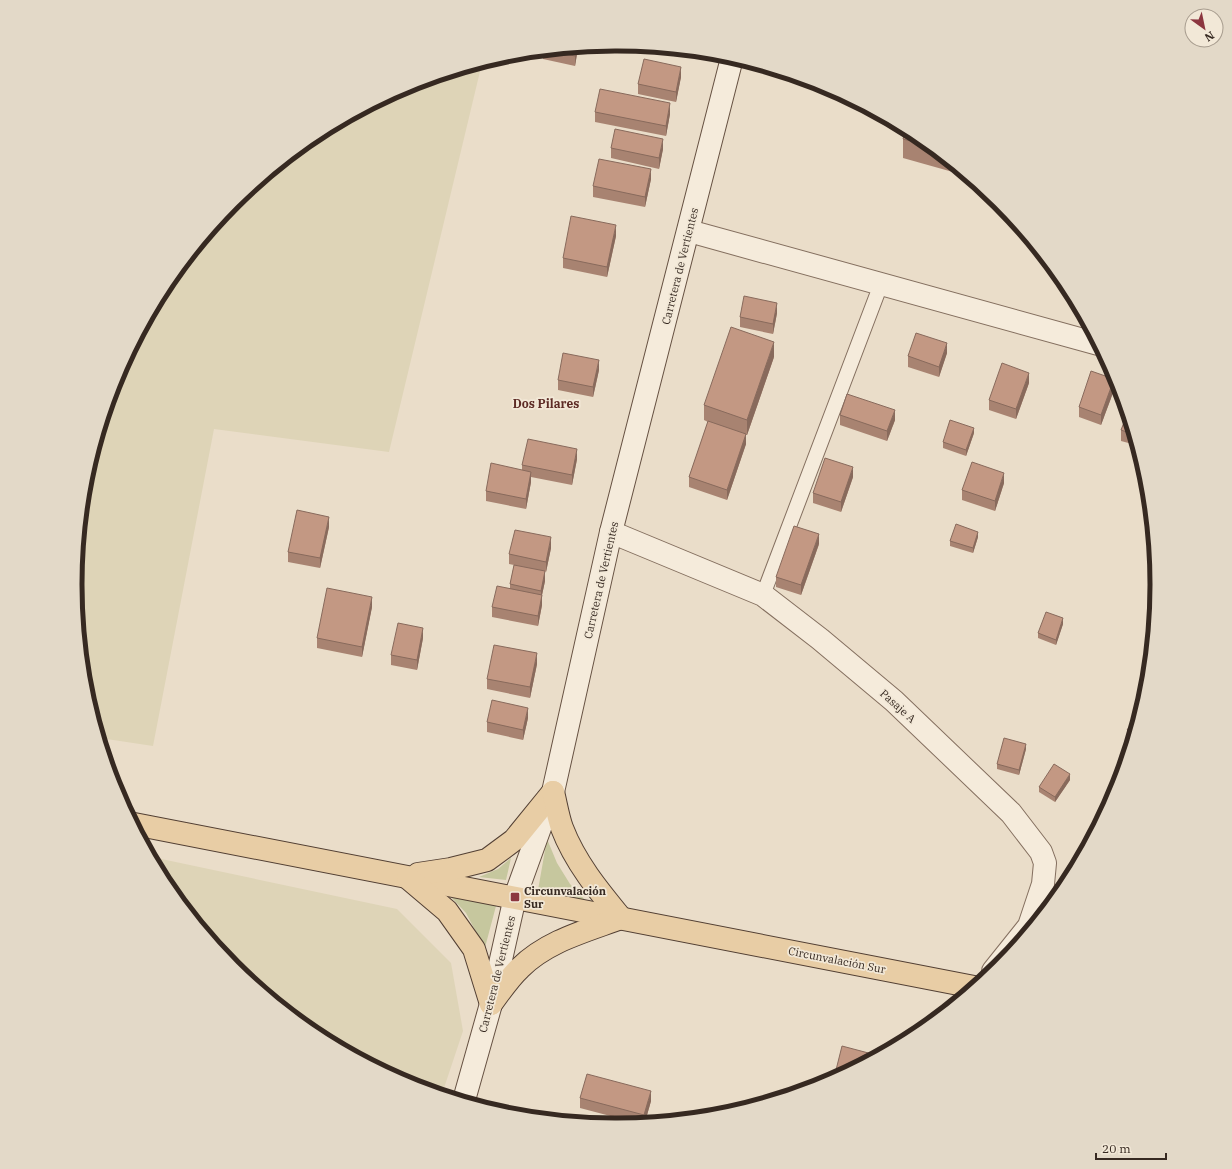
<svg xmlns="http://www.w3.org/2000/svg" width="1232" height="1169" font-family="'IBM Plex Serif',serif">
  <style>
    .farmland { fill: #ded4b7 }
    .green { fill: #c6c79e }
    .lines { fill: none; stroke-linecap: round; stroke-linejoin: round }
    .service-casing { stroke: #846f5f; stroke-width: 16 }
    .minor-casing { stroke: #846f5f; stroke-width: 24 }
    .secondary-casing { stroke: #665142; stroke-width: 24 }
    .primary-casing { stroke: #523f33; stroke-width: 24 }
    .service { stroke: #f5ebdb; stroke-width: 14 }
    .minor { stroke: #f5ebdb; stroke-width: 22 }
    .secondary { stroke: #f5ebdb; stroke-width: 22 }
    .primary { stroke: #e8cda5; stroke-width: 22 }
    .wall { fill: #a88371 }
    .shaded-wall { fill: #886a5c }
    .building { fill: #c39883; stroke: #886a5c }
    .poi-dot { fill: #8c363f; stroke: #f2e8d7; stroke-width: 1.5 }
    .labels { text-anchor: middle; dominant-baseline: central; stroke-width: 3.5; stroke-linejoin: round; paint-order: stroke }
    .street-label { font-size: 11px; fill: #362921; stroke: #f2e8d7 }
    .poi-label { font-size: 11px; font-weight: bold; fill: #362921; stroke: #f2e8d7; text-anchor: start }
    .neighbourhood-label { font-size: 12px; font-weight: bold; fill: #5e2c26; stroke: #f2e8d7 }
    .rim { fill: none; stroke: #362921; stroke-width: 5 }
  </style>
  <rect width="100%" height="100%" fill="#eaddc9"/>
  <!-- farmland -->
  <g class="farmland">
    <path d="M 482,63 L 389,452 L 214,429 L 153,746 L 100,738 L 86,690 L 76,584 L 86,479 L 117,377 L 167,284 L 234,202 L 316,135 L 409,85 Z"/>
    <path d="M 152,857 L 397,909 L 451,963 L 463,1031 L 442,1094 L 409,1084 L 316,1034 L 234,967 L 166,885 Z"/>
  </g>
  <!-- green -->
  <g class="green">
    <path d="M 547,839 L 557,863 L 570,884 L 587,902 L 538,890 Z"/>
    <path d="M 511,858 L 506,880 L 479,877 L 498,869 Z"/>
    <path d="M 451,897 L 496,906 L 483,955 L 475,930 L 466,913 Z"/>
  </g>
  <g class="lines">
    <defs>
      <path id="service" d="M 763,595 L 881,284"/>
      <g id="minor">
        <path d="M 689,231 L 1098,344"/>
        <path d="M 611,532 L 763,595 L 820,639 L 894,701 L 1011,813 L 1041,852 L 1045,863 L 1043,884 L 1029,926 L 993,971"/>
      </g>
      <path id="secondary" d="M 464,1100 L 491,1004 L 515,897 L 553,792 L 611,532 L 732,58"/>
      <g id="primary">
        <path d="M 134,824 L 974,987"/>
        <path d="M 418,874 L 451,869 L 487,860 L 514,840 L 553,792"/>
        <path d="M 408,878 L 447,911 L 474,949 L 491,1004"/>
        <path d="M 491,1004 C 500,992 509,978 520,968 C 547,941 586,931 621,918 C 598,890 575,862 562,828 C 558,817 556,804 553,792"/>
      </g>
    </defs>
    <!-- service casing -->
    <use href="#service" class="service-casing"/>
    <!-- minor casing -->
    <use href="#minor" class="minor-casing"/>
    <!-- secondary casing -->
    <use href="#secondary" class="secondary-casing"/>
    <!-- primary casing -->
    <use href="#primary" class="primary-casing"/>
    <!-- service -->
    <use href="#service" class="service"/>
    <!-- minor -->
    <use href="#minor" class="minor"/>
    <!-- secondary -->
    <use href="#secondary" class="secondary"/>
    <!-- primary -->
    <use href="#primary" class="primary"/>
  </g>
  <!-- wall -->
  <g class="wall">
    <path d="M 578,48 L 575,66 L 543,59 L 543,51 Z"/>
    <path d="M 681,77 L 676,102 L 638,94 L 638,84 Z"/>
    <path d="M 595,112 L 670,114 L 666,136 L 595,122 Z"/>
    <path d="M 916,135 L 967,176 L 903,158 L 903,139 Z"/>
    <path d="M 611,148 L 663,149 L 659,169 L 611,158 Z"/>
    <path d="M 651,179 L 645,207 L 593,197 L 593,186 Z"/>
    <path d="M 616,236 L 607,277 L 563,268 L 563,258 Z"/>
    <path d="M 777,313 L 773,334 L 740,327 L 740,317 Z"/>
    <path d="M 947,353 L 939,377 L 908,367 L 908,356 Z"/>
    <path d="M 774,357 L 747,435 L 746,435 L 746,444 L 727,500 L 689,487 L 689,477 L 708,422 L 704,420 L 704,405 Z"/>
    <path d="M 599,370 L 593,397 L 558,390 L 558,380 Z"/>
    <path d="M 1029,383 L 1016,419 L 989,410 L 989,400 Z"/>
    <path d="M 1114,390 L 1101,425 L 1079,417 L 1079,407 Z"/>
    <path d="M 840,415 L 895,420 L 887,441 L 840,425 Z"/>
    <path d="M 1127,415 L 1136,445 L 1121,441 L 1121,430 Z"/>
    <path d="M 974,433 L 966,456 L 943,448 L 943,442 Z"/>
    <path d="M 577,459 L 572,485 L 531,477 L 531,482 L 526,509 L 486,501 L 486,491 L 522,470 L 522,465 Z"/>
    <path d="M 853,477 L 841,512 L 813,503 L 813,493 Z"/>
    <path d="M 1004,483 L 995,511 L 962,500 L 962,490 Z"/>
    <path d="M 329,527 L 320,568 L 288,562 L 288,552 Z"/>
    <path d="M 978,537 L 973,553 L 950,546 L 950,541 Z"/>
    <path d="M 819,544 L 801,595 L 776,587 L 776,577 Z"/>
    <path d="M 551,548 L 546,572 L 545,571 L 545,581 L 542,595 L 542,605 L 538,626 L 492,617 L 492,607 L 510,588 L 510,584 L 514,565 L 509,564 L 509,554 Z"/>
    <path d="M 372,607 L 362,657 L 317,648 L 317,638 Z"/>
    <path d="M 1063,624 L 1056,645 L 1038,638 L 1038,633 Z"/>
    <path d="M 423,638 L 417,670 L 391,665 L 391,655 Z"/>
    <path d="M 537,664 L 530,698 L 487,689 L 487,679 Z"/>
    <path d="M 1138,716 L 1130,743 L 1127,740 L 1127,730 Z"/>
    <path d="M 528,718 L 523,740 L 487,732 L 487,722 Z"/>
    <path d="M 1026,749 L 1019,775 L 997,769 L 997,764 Z"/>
    <path d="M 1070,780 L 1055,802 L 1039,792 L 1039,787 Z"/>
    <path d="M 580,1098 L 651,1101 L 645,1122 L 637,1123 L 580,1108 Z"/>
  </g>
  <!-- shaded-wall -->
  <g class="shaded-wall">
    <path d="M 576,48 L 578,48 L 575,66 L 575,56 Z"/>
    <path d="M 681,67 L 681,77 L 676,102 L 676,92 Z"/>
    <path d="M 670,103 L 670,114 L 666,136 L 666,126 Z"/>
    <path d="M 663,139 L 663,149 L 659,169 L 659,158 Z"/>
    <path d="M 651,169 L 651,179 L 645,207 L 645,197 Z"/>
    <path d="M 616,225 L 616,236 L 607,277 L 607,267 Z"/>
    <path d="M 777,303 L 777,313 L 773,334 L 773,324 Z"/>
    <path d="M 774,342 L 774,357 L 747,435 L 747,420 Z"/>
    <path d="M 947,343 L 947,353 L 939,377 L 939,367 Z"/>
    <path d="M 599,360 L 599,370 L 593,397 L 593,387 Z"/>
    <path d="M 1029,373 L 1029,383 L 1016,419 L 1016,409 Z"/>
    <path d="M 1114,379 L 1114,390 L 1101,425 L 1101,415 Z"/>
    <path d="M 895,410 L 895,420 L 887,441 L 887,431 Z"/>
    <path d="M 974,428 L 974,433 L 966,456 L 966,450 Z"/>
    <path d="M 746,434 L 746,444 L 727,500 L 727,490 Z"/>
    <path d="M 577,449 L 577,459 L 572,485 L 572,475 Z"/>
    <path d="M 853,467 L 853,477 L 841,512 L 841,502 Z"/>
    <path d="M 531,472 L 531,482 L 526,509 L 526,499 Z"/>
    <path d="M 1004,473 L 1004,483 L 995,511 L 995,501 Z"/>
    <path d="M 329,517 L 329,527 L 320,568 L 320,558 Z"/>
    <path d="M 978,532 L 978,537 L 973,553 L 973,548 Z"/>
    <path d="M 819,534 L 819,544 L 801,595 L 801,585 Z"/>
    <path d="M 551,537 L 551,548 L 546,572 L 546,562 Z"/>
    <path d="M 545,571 L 545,581 L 542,595 L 542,605 L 538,626 L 538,616 L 541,601 L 541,591 Z"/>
    <path d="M 372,597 L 372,607 L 362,657 L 362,647 Z"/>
    <path d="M 1063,618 L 1063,624 L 1056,645 L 1056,640 Z"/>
    <path d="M 423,628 L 423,638 L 417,670 L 417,660 Z"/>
    <path d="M 537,653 L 537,664 L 530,698 L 530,687 Z"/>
    <path d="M 528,708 L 528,718 L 523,740 L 523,730 Z"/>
    <path d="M 1026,744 L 1026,749 L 1019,775 L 1019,770 Z"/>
    <path d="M 1070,774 L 1070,780 L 1055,802 L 1055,797 Z"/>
    <path d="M 651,1091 L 651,1101 L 645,1122 L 644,1122 L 644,1115 Z"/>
  </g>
  <!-- building -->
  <g class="building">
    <path d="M 576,48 L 575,56 L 550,51 Z"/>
    <path d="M 644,59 L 681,67 L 676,92 L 638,84 Z"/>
    <path d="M 600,89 L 670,103 L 666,126 L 595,112 Z"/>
    <path d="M 615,129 L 663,139 L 659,158 L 611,148 Z"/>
    <path d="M 906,129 L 916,135 L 930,146 L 903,139 Z"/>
    <path d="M 599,159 L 651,169 L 645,197 L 593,186 Z"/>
    <path d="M 571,216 L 616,225 L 607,267 L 563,258 Z"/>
    <path d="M 744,296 L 777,303 L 773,324 L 740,317 Z"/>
    <path d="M 731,327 L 774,342 L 747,420 L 704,405 Z"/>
    <path d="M 916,333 L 947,343 L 939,367 L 908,356 Z"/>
    <path d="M 563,353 L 599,360 L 593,387 L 558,380 Z"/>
    <path d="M 1002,363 L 1029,373 L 1016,409 L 989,400 Z"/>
    <path d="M 1091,371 L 1114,379 L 1101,415 L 1079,407 Z"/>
    <path d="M 847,394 L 895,410 L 887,431 L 840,415 Z"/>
    <path d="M 1127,415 L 1132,434 L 1121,430 Z"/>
    <path d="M 950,420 L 974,428 L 966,450 L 943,442 Z"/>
    <path d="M 708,421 L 746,434 L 727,490 L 689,477 Z"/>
    <path d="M 528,439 L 577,449 L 572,475 L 522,465 Z"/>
    <path d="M 825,458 L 853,467 L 841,502 L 813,493 Z"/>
    <path d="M 972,462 L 1004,473 L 995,501 L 962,490 Z"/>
    <path d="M 491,463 L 531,472 L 526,499 L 486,491 Z"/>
    <path d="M 297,510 L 329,517 L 320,558 L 288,552 Z"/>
    <path d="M 956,524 L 978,532 L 973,548 L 950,541 Z"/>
    <path d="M 794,526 L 819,534 L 801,585 L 776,577 Z"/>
    <path d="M 515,530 L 551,537 L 546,562 L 509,554 Z"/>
    <path d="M 514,565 L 545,571 L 541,591 L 510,584 Z"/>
    <path d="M 497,586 L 542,595 L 538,616 L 492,607 Z"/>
    <path d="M 327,588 L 372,597 L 362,647 L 317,638 Z"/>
    <path d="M 1046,612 L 1063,618 L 1056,640 L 1038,633 Z"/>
    <path d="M 398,623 L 423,628 L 417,660 L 391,655 Z"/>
    <path d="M 494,645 L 537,653 L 530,687 L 487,679 Z"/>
    <path d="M 492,700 L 528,708 L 523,730 L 487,722 Z"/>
    <path d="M 1138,716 L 1132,735 L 1127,730 Z"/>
    <path d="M 1004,738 L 1026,744 L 1019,770 L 997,764 Z"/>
    <path d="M 1054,764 L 1070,774 L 1055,797 L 1039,787 Z"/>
    <path d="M 842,1046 L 876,1055 L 834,1078 Z"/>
    <path d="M 587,1074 L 651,1091 L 644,1115 L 580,1098 Z"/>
  </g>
  <!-- markers -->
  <rect class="poi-dot" x="510" y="892" width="10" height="10" rx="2"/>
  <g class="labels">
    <!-- street labels -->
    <g class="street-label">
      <text transform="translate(680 266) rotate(-76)">Carretera de Vertientes</text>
      <text transform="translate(601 580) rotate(-77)">Carretera de Vertientes</text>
      <text transform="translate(898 706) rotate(42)">Pasaje A</text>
      <text transform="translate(837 960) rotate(11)">Circunvalación Sur</text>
      <text transform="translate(497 974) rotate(-76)">Carretera de Vertientes</text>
    </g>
    <!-- poi labels -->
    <g class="poi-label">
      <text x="524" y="891">Circunvalación<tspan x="524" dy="13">Sur</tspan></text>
    </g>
    <!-- neighbourhood labels -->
    <g class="neighbourhood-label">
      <text x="546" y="403">Dos Pilares</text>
    </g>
  </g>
  <!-- crop -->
  <path d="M0 0H1232V1169H0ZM615 51H617A533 533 0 0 1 1150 584V585A533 533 0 0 1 617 1118H615A533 533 0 0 1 82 585V584A533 533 0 0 1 615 51Z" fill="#e3d9c8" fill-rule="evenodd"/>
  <path class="rim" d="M615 51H617A533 533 0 0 1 1150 584V585A533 533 0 0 1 617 1118H615A533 533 0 0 1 82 585V584A533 533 0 0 1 615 51Z"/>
  <!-- north arrow -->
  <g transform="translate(1204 28) rotate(147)"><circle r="19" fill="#f2e8d7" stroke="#a79c8e"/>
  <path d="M0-3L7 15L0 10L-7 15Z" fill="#8c363f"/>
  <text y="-6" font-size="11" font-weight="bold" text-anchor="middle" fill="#362921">N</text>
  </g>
  <!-- scale -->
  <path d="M1096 1153v6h70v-6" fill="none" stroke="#362921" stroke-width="2"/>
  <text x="1102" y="1153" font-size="12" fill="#362921" stroke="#f2e8d7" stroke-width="3" paint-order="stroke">20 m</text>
</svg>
